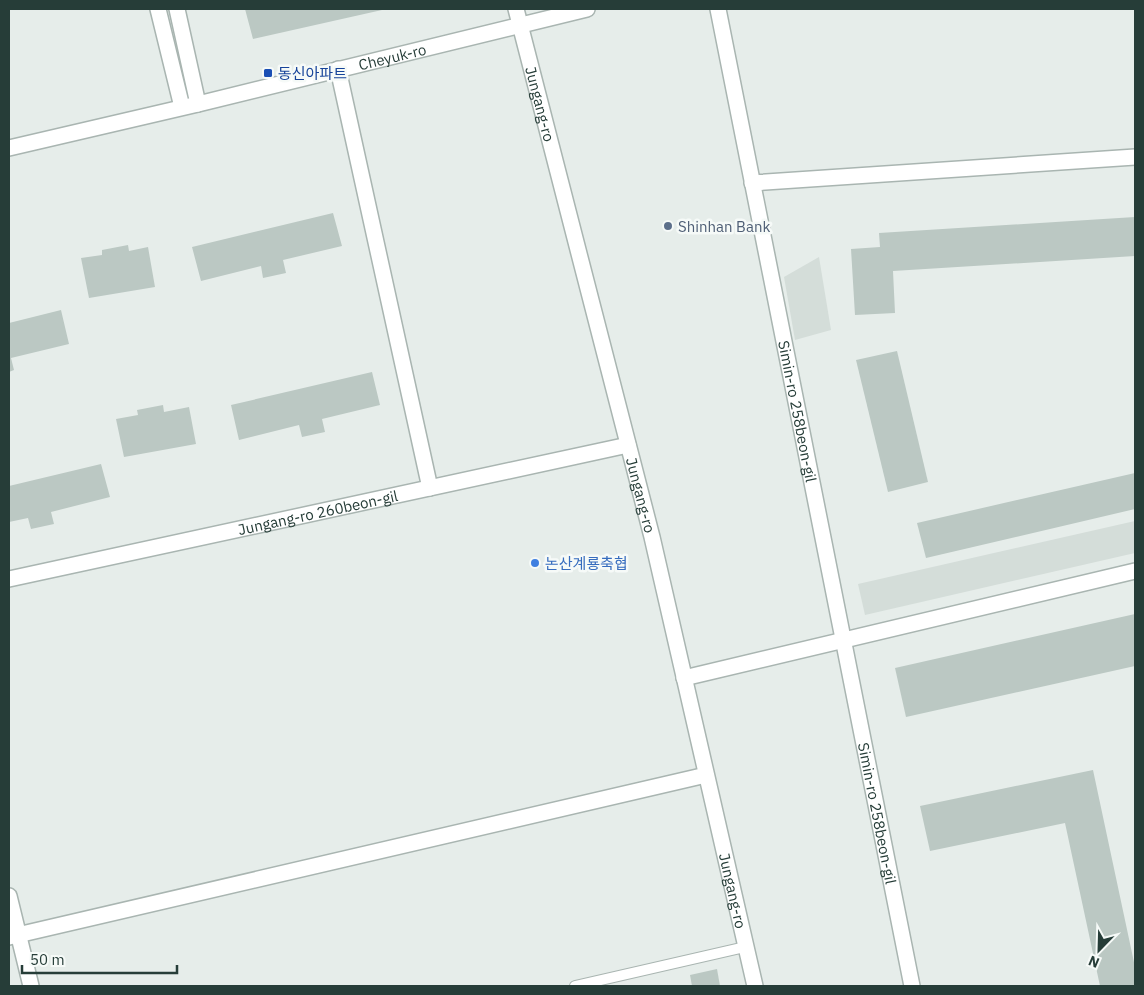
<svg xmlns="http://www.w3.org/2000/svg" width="1144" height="995" font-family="'IBM Plex Sans','Noto Sans KR',sans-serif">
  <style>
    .built { fill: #d4ddd9 }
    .building { fill: #bbc8c3 }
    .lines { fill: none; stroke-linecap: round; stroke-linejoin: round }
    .service-casing { stroke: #a9b5b1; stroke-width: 12 }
    .minor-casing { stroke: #a9b5b1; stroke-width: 18 }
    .tertiary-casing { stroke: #a9b5b1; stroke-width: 18 }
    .service { stroke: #fff; stroke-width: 10 }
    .minor { stroke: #fff; stroke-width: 15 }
    .tertiary { stroke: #fff; stroke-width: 15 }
    .transit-dot { fill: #1a4fb4; stroke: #f6faf8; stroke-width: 2 }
    .service-dot { fill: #5c6f8a; stroke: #f6faf8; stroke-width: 2 }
    .shop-dot { fill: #3f7fe0; stroke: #f6faf8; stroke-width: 2 }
    .labels { text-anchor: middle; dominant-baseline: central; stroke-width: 5; stroke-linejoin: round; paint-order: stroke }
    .street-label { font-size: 15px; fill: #263d38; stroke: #f6faf8 }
    .transit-label { font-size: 15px; fill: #164399; stroke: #f6faf8; text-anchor: start }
    .service-label { font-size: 15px; fill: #4e5e75; stroke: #f6faf8; text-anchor: start }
    .shop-label { font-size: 15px; fill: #366cbe; stroke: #f6faf8; text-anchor: start }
  </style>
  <rect width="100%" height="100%" fill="#e6edea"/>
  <!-- built -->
  <g class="built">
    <path d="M 819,257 L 831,330 L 795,340 L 784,277 Z"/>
    <path d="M 1135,521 L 1135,553 L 865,615 L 858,584 Z"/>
  </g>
  <!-- building -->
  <g class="building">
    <path d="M 245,9 L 382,9 L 382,10 L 253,39 Z"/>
    <path d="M 333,213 L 342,246 L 283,260 L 286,273 L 263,278 L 261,266 L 201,281 L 192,247 Z"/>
    <path d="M 1135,217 L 1135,256 L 893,271 L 895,313 L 855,315 L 851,249 L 880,247 L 879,233 Z"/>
    <path d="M 128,245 L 129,251 L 148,247 L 155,287 L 89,298 L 81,258 L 102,255 L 102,250 Z"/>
    <path d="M 61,310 L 69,344 L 11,358 L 14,370 L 9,372 L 9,323 Z"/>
    <path d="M 897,351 L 928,482 L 888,492 L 856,360 Z"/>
    <path d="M 372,372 L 380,405 L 322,419 L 325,432 L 302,437 L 299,425 L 239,440 L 231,405 Z"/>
    <path d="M 163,405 L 164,412 L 189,407 L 196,444 L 124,457 L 116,419 L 138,415 L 137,410 Z"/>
    <path d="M 101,464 L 110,497 L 51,512 L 54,524 L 31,529 L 28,518 L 9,522 L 9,486 Z"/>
    <path d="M 1135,473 L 1135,509 L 926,558 L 917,523 Z"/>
    <path d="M 1135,614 L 1135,666 L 906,717 L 895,668 Z"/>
    <path d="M 1093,770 L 1135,967 L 1135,986 L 1100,986 L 1065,823 L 930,851 L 920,806 Z"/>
    <path d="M 717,969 L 720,986 L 692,986 L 690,975 Z"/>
  </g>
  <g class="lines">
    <defs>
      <path id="service" d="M 575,986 L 745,947"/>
      <g id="minor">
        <path d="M 158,9 L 182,107"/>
        <path d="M 177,9 L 198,104"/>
        <path id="s1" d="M 718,9 L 912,986"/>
        <path d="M 338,69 L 430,488"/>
        <path id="s2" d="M 9,148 L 198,104 L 587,9"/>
        <path d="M 752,183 L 1135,157"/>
        <path id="s3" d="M 9,579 L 628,445"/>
        <path d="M 684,678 L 1135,571"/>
        <path d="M 9,896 L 31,986"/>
        <path d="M 9,937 L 706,775"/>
      </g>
      <g id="tertiary">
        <path id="s4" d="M 516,9 L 652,537 L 755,986"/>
      </g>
    </defs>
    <!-- service casing -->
    <use href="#service" class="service-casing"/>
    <!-- minor casing -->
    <use href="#minor" class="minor-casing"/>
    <!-- tertiary casing -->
    <use href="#tertiary" class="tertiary-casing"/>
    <!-- service -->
    <use href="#service" class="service"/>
    <!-- minor -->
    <use href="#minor" class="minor"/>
    <!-- tertiary -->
    <use href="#tertiary" class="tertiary"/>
  </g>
  <!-- markers -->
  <rect class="transit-dot" x="263" y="68" width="10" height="10" rx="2.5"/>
  <circle class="service-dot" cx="668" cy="226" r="5"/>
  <circle class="shop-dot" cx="535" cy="563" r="5"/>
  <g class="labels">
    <!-- street labels -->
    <g class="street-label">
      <text stroke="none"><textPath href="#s2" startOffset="394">Cheyuk-ro</textPath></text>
      <text stroke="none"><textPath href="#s4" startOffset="98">Jungang-ro</textPath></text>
      <text stroke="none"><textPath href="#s1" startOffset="410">Simin-ro 258beon-gil</textPath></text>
      <text stroke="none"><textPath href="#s4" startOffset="502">Jungang-ro</textPath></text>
      <text stroke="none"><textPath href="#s3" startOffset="316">Jungang-ro 260beon-gil</textPath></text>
      <text stroke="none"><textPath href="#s1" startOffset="820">Simin-ro 258beon-gil</textPath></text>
      <text stroke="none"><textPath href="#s4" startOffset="908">Jungang-ro</textPath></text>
    </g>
    <!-- transit labels -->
    <g class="transit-label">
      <text x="278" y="73">동신아파트</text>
    </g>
    <!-- service labels -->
    <g class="service-label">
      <text x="678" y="226">Shinhan Bank</text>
    </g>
    <!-- shop labels -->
    <g class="shop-label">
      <text x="545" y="563">논산계룡축협</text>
    </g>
  </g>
  <!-- border -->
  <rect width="1144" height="995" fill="none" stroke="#263d38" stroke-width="20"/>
  <!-- north arrow -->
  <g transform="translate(1099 950) rotate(203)" stroke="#f6faf8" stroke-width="4" paint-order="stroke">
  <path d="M0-4L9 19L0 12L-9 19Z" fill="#263d38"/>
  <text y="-8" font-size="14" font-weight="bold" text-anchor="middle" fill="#263d38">N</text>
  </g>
  <!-- scale -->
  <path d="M22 965v8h155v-8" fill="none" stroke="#263d38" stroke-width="2.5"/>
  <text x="30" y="965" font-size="15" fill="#263d38" stroke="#f6faf8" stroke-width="4" paint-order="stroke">50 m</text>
</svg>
